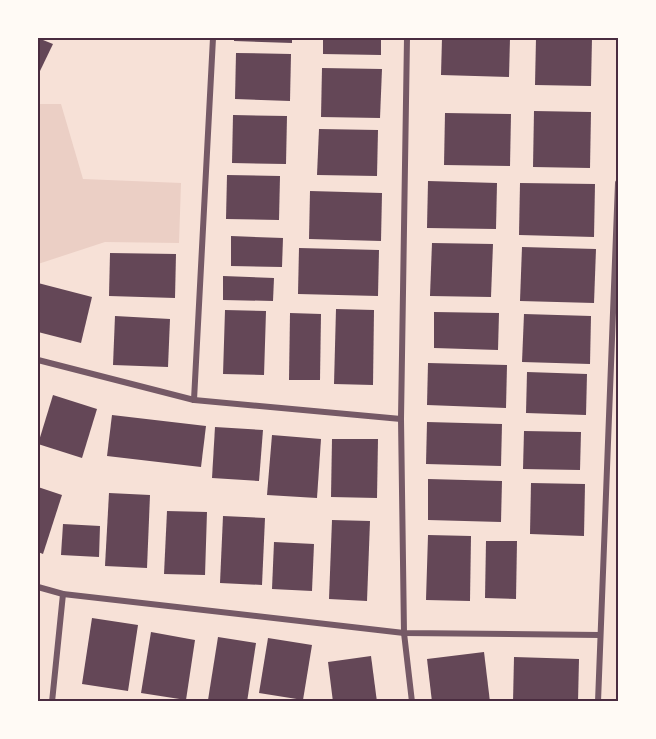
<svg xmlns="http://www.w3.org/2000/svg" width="656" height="739" font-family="Signika,sans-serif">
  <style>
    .green { fill: #ebcfc5 }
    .building { fill: #644757 }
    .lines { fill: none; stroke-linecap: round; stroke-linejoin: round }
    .minor { stroke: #755966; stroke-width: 6 }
    .neatline { fill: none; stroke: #4a2c40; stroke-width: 2 }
  </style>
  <rect width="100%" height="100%" fill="#f7e1d7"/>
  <!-- green -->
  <path class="green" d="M 38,104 L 61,104 L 83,179 L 181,183 L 179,243 L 105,242 L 38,264 Z"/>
  <!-- building -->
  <g class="building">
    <path d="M 38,38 L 53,44 L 40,71 L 38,70 Z"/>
    <path d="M 234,38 L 292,38 L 292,43 L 234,41 Z"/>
    <path d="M 323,38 L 381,38 L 381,55 L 323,54 Z"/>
    <path d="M 442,38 L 510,38 L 509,77 L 441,75 Z"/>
    <path d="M 536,38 L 592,38 L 591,86 L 535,85 Z"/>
    <path d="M 236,53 L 291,54 L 290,101 L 235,99 Z"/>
    <path d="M 322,68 L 382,69 L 380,118 L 321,117 Z"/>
    <path d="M 534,111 L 591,112 L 590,168 L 533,167 Z"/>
    <path d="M 445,113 L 511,114 L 510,166 L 444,165 Z"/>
    <path d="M 233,115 L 287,116 L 286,164 L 232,163 Z"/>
    <path d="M 319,129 L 378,130 L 377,176 L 317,175 Z"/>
    <path d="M 227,175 L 280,176 L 279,220 L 226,219 Z"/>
    <path d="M 428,181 L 497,183 L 496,229 L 427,228 Z"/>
    <path d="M 520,183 L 595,184 L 594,237 L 519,235 Z"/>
    <path d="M 310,191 L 382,193 L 381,241 L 309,239 Z"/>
    <path d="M 231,236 L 283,238 L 282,267 L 231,266 Z"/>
    <path d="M 432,243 L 493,244 L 491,297 L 430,296 Z"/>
    <path d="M 522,247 L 596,249 L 594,303 L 520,301 Z"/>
    <path d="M 299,248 L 379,250 L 378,296 L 298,294 Z"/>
    <path d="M 110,253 L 176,254 L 175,298 L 109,296 Z"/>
    <path d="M 223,276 L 274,278 L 273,301 L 223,300 Z"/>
    <path d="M 38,283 L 92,297 L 81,343 L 38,332 Z"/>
    <path d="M 336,309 L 374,310 L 373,385 L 334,384 Z"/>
    <path d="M 225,310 L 266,311 L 264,375 L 223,374 Z"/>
    <path d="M 434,312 L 499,313 L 498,350 L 434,348 Z"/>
    <path d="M 290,313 L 321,314 L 320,380 L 289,380 Z"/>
    <path d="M 524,314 L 591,316 L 590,364 L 522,362 Z"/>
    <path d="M 115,316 L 170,319 L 168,367 L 113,365 Z"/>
    <path d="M 428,363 L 507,365 L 506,408 L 427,405 Z"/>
    <path d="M 527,372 L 587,374 L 586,415 L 526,413 Z"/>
    <path d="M 53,395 L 97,409 L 82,458 L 38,444 Z"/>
    <path d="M 112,415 L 206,426 L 201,467 L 107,456 Z"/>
    <path d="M 427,422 L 502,424 L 501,466 L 426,464 Z"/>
    <path d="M 215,427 L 263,430 L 259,481 L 212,478 Z"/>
    <path d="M 524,431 L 581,432 L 580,470 L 523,469 Z"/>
    <path d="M 272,435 L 321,439 L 317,498 L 267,495 Z"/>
    <path d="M 332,439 L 378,439 L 377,498 L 331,497 Z"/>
    <path d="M 428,479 L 502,481 L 501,522 L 428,520 Z"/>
    <path d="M 531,483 L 585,484 L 584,536 L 530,534 Z"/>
    <path d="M 38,487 L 62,495 L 43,554 L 38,552 Z"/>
    <path d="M 109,493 L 150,495 L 147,568 L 105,566 Z"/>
    <path d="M 167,511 L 207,512 L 205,575 L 164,574 Z"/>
    <path d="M 223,516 L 265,518 L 262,585 L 220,583 Z"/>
    <path d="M 332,520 L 370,521 L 367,601 L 329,599 Z"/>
    <path d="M 63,524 L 100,526 L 99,557 L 61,555 Z"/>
    <path d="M 428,535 L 471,536 L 470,601 L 426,600 Z"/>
    <path d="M 486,541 L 517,541 L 516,599 L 485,598 Z"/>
    <path d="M 274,542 L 314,544 L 312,591 L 272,589 Z"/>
    <path d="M 92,618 L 138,625 L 128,691 L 82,684 Z"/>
    <path d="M 151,632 L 195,640 L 186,700 L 141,693 Z"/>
    <path d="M 218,637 L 256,643 L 247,702 L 208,700 Z"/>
    <path d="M 268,638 L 312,645 L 303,700 L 259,693 Z"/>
    <path d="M 484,652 L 490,702 L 432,702 L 427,659 Z"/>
    <path d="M 371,656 L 377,702 L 333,702 L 328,662 Z"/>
    <path d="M 514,657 L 579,659 L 578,702 L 513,702 Z"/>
  </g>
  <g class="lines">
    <!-- minor -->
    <g class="minor">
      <path d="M 407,38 L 401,419 L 404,633 L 412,702"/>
      <path d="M 38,360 L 194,400 L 401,419"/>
      <path d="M 194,400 L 213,38"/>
      <path d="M 38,587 L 63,594 L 404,633 L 600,635"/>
      <path d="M 52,702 L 63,594"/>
      <path d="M 598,702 L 618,183"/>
    </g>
  </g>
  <!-- border -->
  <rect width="656" height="739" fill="none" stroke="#fffaf5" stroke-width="78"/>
  <rect x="39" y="39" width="578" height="661" class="neatline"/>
</svg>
